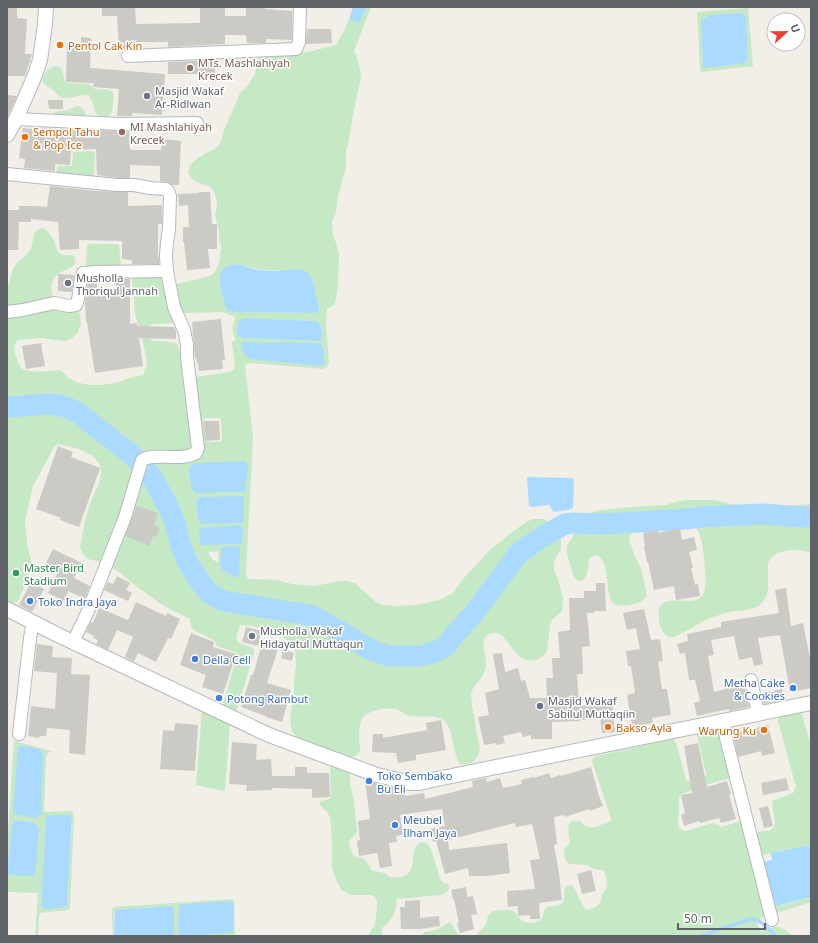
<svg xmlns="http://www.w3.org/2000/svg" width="818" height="943" font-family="'Noto Sans',sans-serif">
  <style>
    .green { fill: #c5e8c5; fill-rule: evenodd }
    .water { fill: #aadaff }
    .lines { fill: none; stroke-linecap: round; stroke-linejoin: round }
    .stream { stroke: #aadaff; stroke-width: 3.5 }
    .river { stroke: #aadaff; stroke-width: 21 }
    .building { fill: #cccac5 }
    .minor-casing { stroke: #b5b8bc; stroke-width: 14 }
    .tertiary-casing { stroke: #b5b8bc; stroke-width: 16 }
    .minor { stroke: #fff; stroke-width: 12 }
    .tertiary { stroke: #fff; stroke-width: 14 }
    .food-dot { fill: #e8710a; stroke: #fff; stroke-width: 1.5 }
    .education-dot { fill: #8d6e63; stroke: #fff; stroke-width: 1.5 }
    .worship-dot { fill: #6b7280; stroke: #fff; stroke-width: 1.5 }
    .leisure-dot { fill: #2e9e5b; stroke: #fff; stroke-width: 1.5 }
    .shop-dot { fill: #3f7fe0; stroke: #fff; stroke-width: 1.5 }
    .labels { text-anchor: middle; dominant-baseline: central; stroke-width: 3; stroke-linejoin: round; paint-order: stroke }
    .food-label { font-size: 11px; fill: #c56008; stroke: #fff; text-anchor: start }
    .education-label { font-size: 11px; fill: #785e54; stroke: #fff; text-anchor: start }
    .worship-label { font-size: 11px; fill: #5b616d; stroke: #fff; text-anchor: start }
    .leisure-label { font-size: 11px; fill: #27864d; stroke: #fff; text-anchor: start }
    .shop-label { font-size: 11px; fill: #366cbe; stroke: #fff; text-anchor: start }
  </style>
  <rect width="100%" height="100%" fill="#f1efe8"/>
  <!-- green -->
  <g class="green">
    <path d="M 366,7 L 371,7 L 354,51 L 358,60 L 361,77 L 353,114 L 349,140 L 346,152 L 346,167 L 338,196 L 336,212 L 332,221 L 333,234 L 337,246 L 339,255 L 338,284 L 335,304 L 327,309 L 326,326 L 329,362 L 327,367 L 323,369 L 252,363 L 246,364 L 245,366 L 253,436 L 246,575 L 248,579 L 277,580 L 292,584 L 315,586 L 334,582 L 346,581 L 355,583 L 376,602 L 383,605 L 396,606 L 416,605 L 439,600 L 453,593 L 463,579 L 489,551 L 511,533 L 526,522 L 533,519 L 543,519 L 552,523 L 558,530 L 561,538 L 561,549 L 557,555 L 554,562 L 554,569 L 559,583 L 563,598 L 562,611 L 552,620 L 550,625 L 547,650 C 545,655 541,658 536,660 C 512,665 509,630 492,633 C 477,636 487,656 486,665 C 485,680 472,684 471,695 C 471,702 473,709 474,716 C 476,727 477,738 480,749 C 478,761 471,765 460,764 C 452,752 454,734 447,724 C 440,712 421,718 410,716 C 405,715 400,711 396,709 C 387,707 370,710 364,716 C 359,721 359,734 359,740 C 359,742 360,744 360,746 C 361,752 357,756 352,757 L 303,741 L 296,736 L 292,732 L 290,719 L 294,689 L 294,680 L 296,664 L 295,651 L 288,641 L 281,636 L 270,631 L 252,626 L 240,625 L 236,638 L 239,643 L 252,648 L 254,649 L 254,654 L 236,712 L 222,708 L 237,655 L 237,653 L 217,646 L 215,641 L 194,630 L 191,627 L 190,619 L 164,606 L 136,586 L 119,572 L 101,562 L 88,559 L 83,555 L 80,547 L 85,521 L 90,503 L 99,483 L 101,473 L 100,465 L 93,456 L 79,449 L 58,444 L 54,447 L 45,464 L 33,486 L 25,521 L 28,550 L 31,558 L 31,566 L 23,589 L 18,601 L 14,603 L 7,602 L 7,287 C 11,282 10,276 13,269 C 16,261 26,258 30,250 C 36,240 29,232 43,228 C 48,231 52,236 54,241 C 56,245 56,250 59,253 C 63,256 68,255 73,255 C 83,270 59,267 54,279 C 50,285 52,292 53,298 L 76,305 L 80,316 L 81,323 L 78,333 L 72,338 L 65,341 L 41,338 L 18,340 C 10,349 17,360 22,369 L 36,372 L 60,370 C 63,372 66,376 69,378 C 84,388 105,386 122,381 C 129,378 135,376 143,375 L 147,364 L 145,351 L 138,323 L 135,314 L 132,279 L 134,277 L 162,275 L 168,301 L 169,311 L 173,318 L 174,322 L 172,323 L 152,324 L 150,325 L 151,340 L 152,341 L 164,341 L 176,343 L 179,349 L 183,379 L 230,372 L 234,369 L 235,367 L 232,343 L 233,341 L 236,340 C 231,331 232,328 235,319 L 235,317 L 223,312 L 182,313 L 173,285 L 210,276 L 215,272 L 220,261 L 220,257 L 221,246 L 219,239 L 219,231 L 215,215 L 217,206 L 216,197 L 213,190 L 208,186 L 197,182 L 192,179 L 188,172 L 190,166 L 194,161 L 206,153 L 215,149 L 220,144 L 224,130 L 233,110 L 240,93 L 249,84 L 255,74 L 259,55 L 298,52 L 308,52 L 336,45 L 344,31 L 349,19 L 360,23 ZM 233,264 L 237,264 L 257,269 L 285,271 L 313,282 L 316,297 L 320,306 L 315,313 L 235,312 L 229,311 L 226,308 C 223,299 215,275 224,268 C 226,266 230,265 233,264 ZM 244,318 L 317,321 C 323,326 322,332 321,340 L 319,341 L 242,338 ZM 204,418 L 220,418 L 221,421 L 222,439 L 221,442 L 206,442 ZM 221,547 L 238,577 L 236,578 L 221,569 L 220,566 L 221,549 ZM 219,551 L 218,562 C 212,560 211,558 208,552 Z"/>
    <path d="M 748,8 L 753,66 L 702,72 L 700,68 L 697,12 ZM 744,15 L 746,17 L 748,60 L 747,62 L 703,66 L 701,22 L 706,16 Z"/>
    <path d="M 55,66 L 61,68 C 64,73 63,79 66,83 L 89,84 L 95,89 L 109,90 L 112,91 C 114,95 114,98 113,103 C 113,114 110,119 98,117 C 95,112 92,99 89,96 C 84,92 72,99 64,98 C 58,97 56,92 52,89 C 48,86 44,85 42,81 C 43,74 48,68 55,66 Z"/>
    <path d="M 77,106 C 83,107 87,113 84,119 C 82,122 78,124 76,126 L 76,135 L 62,134 L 63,129 L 62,127 L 50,118 C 53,108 60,113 67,110 C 71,109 73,107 77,106 Z"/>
    <path d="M 92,151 L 95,153 L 94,177 L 57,173 L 57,167 L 58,166 L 72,166 L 73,152 Z"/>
    <path d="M 89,244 L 117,244 L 119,245 L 121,264 L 120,267 L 87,268 L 86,264 L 87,245 Z"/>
    <path d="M 687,500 L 715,500 L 738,506 L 765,507 L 811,504 L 811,552 C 806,552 801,550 796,550 C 788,550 773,552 769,561 C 767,566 768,573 768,579 C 768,586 769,590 766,597 C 765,599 763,602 761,604 C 752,611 739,610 729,612 C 721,614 713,617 706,620 C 698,623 677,638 671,637 C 663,636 660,627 659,621 C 654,585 692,611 703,595 C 709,586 703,545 700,535 C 699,532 696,527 693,525 C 689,523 683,524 678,524 C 663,525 648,529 633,532 L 630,535 L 629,540 L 634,554 L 641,569 L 647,596 C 641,605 622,608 613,604 C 611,600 610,597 609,594 C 606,581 609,563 597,555 L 592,556 L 589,558 L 587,575 L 583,580 L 579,581 L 576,580 L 574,577 L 570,564 L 567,554 L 567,545 L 572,538 L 579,517 L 582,515 L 601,510 L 629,507 L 665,505 L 674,502 Z"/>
    <path d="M 202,710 L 230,721 L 225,791 L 196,785 Z"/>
    <path d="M 801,712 L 811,745 L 811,847 L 806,846 L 762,855 L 763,862 L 780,906 L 811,897 L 811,902 L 780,912 C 769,911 765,917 756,921 L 761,932 C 775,924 781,926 793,936 L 473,936 C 477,934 482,930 485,926 C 489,920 485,915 494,911 C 499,910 508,909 513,911 C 516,913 518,917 521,920 C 526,923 534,924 539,921 C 544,919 542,912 546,908 C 551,904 560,908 563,902 C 566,895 560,887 571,885 C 579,892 579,904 587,910 L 594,908 L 600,903 L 602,895 L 606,888 L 607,883 L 605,873 L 603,870 L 594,869 L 587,865 L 570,864 L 567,862 C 562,852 563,851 570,842 L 568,829 L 569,824 L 572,821 L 577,821 L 581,822 L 585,826 L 591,827 L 596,827 L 610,821 L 611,818 L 592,761 L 593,758 L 596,756 L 673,739 L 676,742 L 686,780 L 688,781 L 703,778 L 706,776 L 706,773 L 697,735 L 698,733 L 701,731 L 721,727 L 733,776 L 730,778 L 699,787 L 680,795 C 678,800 679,803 679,808 C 680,817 673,829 686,831 L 713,823 C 717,824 718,826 722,827 L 740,821 L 742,823 L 754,834 L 762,831 L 769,831 L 774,827 L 775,823 L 772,801 L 793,793 L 796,787 L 778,721 L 780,716 Z"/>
    <path d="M 14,741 L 52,751 L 48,753 L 46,757 L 44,810 L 46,812 L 72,811 L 74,816 L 70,908 L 69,910 L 40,913 L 39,917 L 38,936 L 35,936 L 38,893 L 7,892 L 7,851 ZM 52,815 L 70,815 L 72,822 L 67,904 L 42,908 L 41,905 L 46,818 L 48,816 ZM 18,820 C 27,822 36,820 39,830 L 36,873 L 35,875 L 7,872 L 12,824 L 14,821 Z"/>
    <path d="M 334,764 L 349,771 L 350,775 L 350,785 L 354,801 L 357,832 L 349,841 C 350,848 351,851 355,857 L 365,859 L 372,871 C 376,872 381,872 384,873 C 385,873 389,877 390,877 C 392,878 397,877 399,877 C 421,875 406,851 421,842 L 427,843 L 430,847 L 441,881 L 444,883 L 448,884 C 451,891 446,893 441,895 L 397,899 C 395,914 393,919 382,928 L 382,936 L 368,936 L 375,924 L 377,907 L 377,900 L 375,897 L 372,895 L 350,895 L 341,889 L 337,882 L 332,868 L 332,839 L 330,818 L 328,813 L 320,805 L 320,802 C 324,799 329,802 331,796 L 330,769 L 331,766 Z"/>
    <path d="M 231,899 L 234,901 L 235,936 L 193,936 L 229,933 L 230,901 L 181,904 L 179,907 L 178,934 L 179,936 L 174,936 L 173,907 L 159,907 L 117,910 L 115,910 L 114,912 L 114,936 L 113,936 L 112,909 L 114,907 Z"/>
    <path d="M 448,923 L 451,923 L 456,932 L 460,936 L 421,936 C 425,930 430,932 436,930 C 441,928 444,925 448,923 Z"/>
  </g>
  <!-- water -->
  <g class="water">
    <path d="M 353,7 L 366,7 L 360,23 L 349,19 Z"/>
    <path d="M 742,13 L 746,17 L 748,60 L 745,63 L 705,68 L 703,68 L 701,22 L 703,19 L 708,15 Z"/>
    <path d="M 233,264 C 240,264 247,267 254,269 C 261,270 269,271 276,271 C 285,271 295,267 304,271 C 313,275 314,286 316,294 C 317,301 321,305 318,312 L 315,313 L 235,312 L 229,311 L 226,308 C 223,299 215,275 224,268 C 226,266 230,265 233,264 Z"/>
    <path d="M 244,318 L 317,321 C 322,325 323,333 321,340 L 319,341 L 242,338 L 237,335 L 237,330 L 239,321 Z"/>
    <path d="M 243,342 L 313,343 L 321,344 C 324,349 325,359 324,365 L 322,366 L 249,359 C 244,356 241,349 241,343 Z"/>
    <path d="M 246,461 L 248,467 L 245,491 L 244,492 L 195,493 L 193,491 L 191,486 L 189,468 L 191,465 L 196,463 Z"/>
    <path d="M 528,477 L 573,478 L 574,480 L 573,508 L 568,510 L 553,512 L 550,505 L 548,505 L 533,507 L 529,506 L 527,478 Z"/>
    <path d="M 244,496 L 244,519 L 242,523 L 200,524 L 199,522 L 196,502 L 197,499 L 200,497 Z"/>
    <path d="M 240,525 L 243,530 L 242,543 L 240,544 L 203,545 L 201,544 L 200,542 L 199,530 L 201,528 Z"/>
    <path d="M 237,546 L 240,548 L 239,576 L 236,578 L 221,569 L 220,566 L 221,549 L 221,547 Z"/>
    <path d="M 19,746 C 24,746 37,748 40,750 C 43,752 43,754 43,756 L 41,815 L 36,818 L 14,814 L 13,812 L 18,748 Z"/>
    <path d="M 52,815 L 70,815 L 72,817 L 67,904 L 67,906 L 64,907 L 45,909 L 42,908 L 41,905 L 46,818 L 48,816 Z"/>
    <path d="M 18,820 C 27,822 36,820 39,830 L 36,873 L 33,876 L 11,875 L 8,873 L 7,872 L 12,824 L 14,821 Z"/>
    <path d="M 806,846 L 811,847 L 811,897 L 777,906 L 775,904 L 763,865 L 763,862 L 772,860 L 771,853 Z"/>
    <path d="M 230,901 L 234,905 L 233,929 L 232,932 L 229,933 L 193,936 L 179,936 L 178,934 L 179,907 L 181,904 Z"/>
    <path d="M 171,906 L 173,907 L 174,909 L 174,936 L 114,936 L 115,910 Z"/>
  </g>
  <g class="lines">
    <!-- stream -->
    <path class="stream" d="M 701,936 L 750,919 C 760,918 768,929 776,936"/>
    <!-- river -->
    <path class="river" d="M 7,407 L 51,404 L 66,407 L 77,412 L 132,455 L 152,477 L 170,510 L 175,523 L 181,546 L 188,563 L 200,582 L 209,593 L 223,601 L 290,612 L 310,615 L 322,621 L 373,651 L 389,656 L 420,656 L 435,652 L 446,646 L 455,634 L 474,613 L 518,554 L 530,545 L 547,534 L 565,524 L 574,523 L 605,524 L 686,519 L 701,517 L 737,515 L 765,514 L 801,517 L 811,517"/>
  </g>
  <!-- building -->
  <g class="building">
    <path d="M 7,7 L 17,7 L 17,18 L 27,19 L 25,54 L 32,54 L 25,76 L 7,76 Z"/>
    <path d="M 102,7 L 135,7 L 136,24 L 200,23 L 200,7 L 225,7 L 225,16 L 246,16 L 246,7 L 265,7 L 265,9 L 292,11 L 292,40 L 266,39 L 266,43 L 247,43 L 246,35 L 225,35 L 225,44 L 168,47 L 168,42 L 137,42 L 137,48 L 119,50 L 117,16 L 102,16 Z"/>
    <path d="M 307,29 L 331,29 L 332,43 L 306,44 Z"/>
    <path d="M 81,37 L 91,38 L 90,68 L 165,74 L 162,115 L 132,113 L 132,116 L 117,116 L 119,89 L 93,87 L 94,83 L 66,82 L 67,43 L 81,44 Z"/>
    <path d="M 215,60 L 215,74 L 168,74 L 168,62 Z"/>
    <path d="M 7,95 L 17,96 L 7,118 Z"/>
    <path d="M 48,100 L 63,100 L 63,109 L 49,109 Z"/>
    <path d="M 23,128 L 41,130 L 42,128 L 78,130 L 129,131 L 130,150 L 161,150 L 162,139 L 181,141 L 179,185 L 173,185 L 166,182 L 160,181 L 160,166 L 130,165 L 130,178 L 117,178 L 97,175 L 96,149 L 71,150 L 70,165 L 55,164 L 55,171 L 24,168 L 25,159 L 19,158 Z"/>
    <path d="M 50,186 L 97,191 L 128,192 L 128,206 L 162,205 L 162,224 L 158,224 L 158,257 L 159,257 L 159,264 L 132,264 L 132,260 L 122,259 L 122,241 L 79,240 L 79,249 L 60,250 L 58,222 L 31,219 L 31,222 L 19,222 L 18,250 L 7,250 L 7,210 L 19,210 L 19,206 L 35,206 L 47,207 Z"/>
    <path d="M 199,192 L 210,192 L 212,224 L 217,224 L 217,249 L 208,249 L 210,268 L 187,270 L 184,242 L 183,242 L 183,227 L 189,227 L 188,205 L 179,206 L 178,194 L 199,193 Z"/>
    <path d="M 58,274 L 74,275 L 72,292 L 58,291 Z"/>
    <path d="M 116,279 L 130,279 L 130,324 L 137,323 L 137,326 L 174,327 L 176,331 L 176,339 L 139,338 L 143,366 L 95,373 L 87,322 L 86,322 L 85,303 L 88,282 L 88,280 L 97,280 L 97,289 L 98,288 L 99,296 L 116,295 Z"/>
    <path d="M 221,319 L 225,360 L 222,360 L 223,369 L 199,371 L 198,363 L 197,363 L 196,358 L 195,358 L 192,322 Z"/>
    <path d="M 41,343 L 45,366 L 26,369 L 22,346 Z"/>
    <path d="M 204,421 L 219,421 L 220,440 L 205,441 Z"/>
    <path d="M 58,446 L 73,452 L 71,457 L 100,468 L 79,527 L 60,520 L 61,518 L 36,509 Z"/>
    <path d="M 137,506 L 158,513 L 154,525 L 160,528 L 156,537 L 153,536 L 149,546 L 125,536 Z"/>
    <path d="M 680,528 L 682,540 L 694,537 L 697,550 L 689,552 L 693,568 L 691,568 L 695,585 L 698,584 L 700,596 L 676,600 L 674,586 L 654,590 L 648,562 L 647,562 L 644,546 L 645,546 L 643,533 L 658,530 L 658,533 Z"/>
    <path d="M 53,549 L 82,563 L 74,578 L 90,586 L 85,599 L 68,591 L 64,601 L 48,593 L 57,574 L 44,567 Z"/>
    <path d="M 117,576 L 130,583 L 126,590 L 132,593 L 128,601 L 104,590 L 108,582 L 113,584 Z"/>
    <path d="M 31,582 L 44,589 L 32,612 L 19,605 Z"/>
    <path d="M 596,583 L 605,583 L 606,611 L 594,611 L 594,613 L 587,613 L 590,646 L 582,647 L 583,674 L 577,674 L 579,706 L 612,704 L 615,732 L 602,733 L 600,719 L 580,720 L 580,721 L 552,722 L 552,739 L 531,739 L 531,735 L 523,737 L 521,732 L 503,736 L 505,743 L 496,745 L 496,743 L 484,745 L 478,717 L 489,715 L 485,693 L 499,689 L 493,654 L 502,653 L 505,672 L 518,668 L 521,681 L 525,680 L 530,698 L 547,698 L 546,678 L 553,678 L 552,658 L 560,658 L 558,632 L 570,630 L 569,598 L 584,598 L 584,591 L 596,591 Z"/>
    <path d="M 786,588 L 791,626 L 803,623 L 811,663 L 811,688 L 790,692 L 780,635 L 758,638 L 763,664 L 754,666 L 752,657 L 739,660 L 734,636 L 711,640 L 714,655 L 708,656 L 714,692 L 744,684 L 749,707 L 729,711 L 729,709 L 697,716 L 694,703 L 700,701 L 695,680 L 689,680 L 685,653 L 680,654 L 677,644 L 688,641 L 687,634 L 721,627 L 721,622 L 779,613 L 775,590 Z"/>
    <path d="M 136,602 L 166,616 L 167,613 L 180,619 L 171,639 L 168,638 L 156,662 L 138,653 L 134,662 L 125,657 L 133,637 L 117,630 L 108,650 L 96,644 L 98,640 L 93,638 L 94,636 L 86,632 L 91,622 L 93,623 L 99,608 L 128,620 Z"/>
    <path d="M 644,609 L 651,640 L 660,639 L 663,661 L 658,662 L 662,689 L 667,689 L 671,715 L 652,718 L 653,723 L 632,727 L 627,695 L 635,693 L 631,666 L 628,666 L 626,651 L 640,649 L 636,628 L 627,630 L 623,613 Z"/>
    <path d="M 246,627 L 262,631 L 258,646 L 242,642 Z"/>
    <path d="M 191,633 L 214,642 L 213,647 L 236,654 L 223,694 L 202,687 L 206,675 L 180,665 Z"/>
    <path d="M 37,644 L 53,646 L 52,657 L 72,658 L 71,674 L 90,675 L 85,755 L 69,753 L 70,730 L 47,728 L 46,736 L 40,736 L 39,738 L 28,736 L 31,706 L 55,709 L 57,673 L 34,671 Z"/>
    <path d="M 262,644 L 278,649 L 267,683 L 291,690 L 282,722 L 266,717 L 266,716 L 241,707 L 251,675 L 253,675 Z"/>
    <path d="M 283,649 L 294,653 L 292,661 L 281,658 Z"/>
    <path d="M 782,689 L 784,700 L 764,704 L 761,693 Z"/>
    <path d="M 441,720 L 446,750 L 416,755 L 416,760 L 398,763 L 396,753 L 372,752 L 373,734 L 383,734 L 383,738 L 427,730 L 426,723 Z"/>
    <path d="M 175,723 L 198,725 L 195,771 L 160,769 L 163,730 L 174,731 Z"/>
    <path d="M 768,725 L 775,753 L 762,756 L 761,751 L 738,757 L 733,734 Z"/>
    <path d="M 232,742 L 257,744 L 256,760 L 271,759 L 272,776 L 295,776 L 295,767 L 307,767 L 307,773 L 329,773 L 330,797 L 312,798 L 312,789 L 272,788 L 272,790 L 246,791 L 247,785 L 229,784 Z"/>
    <path d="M 698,743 L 707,787 L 727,781 L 731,795 L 729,795 L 736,819 L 721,823 L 719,818 L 700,823 L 699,821 L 684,826 L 681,815 L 685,814 L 681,795 L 692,793 L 684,746 Z"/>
    <path d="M 591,767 L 599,796 L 603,806 L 590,811 L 589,809 L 565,817 L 564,815 L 554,817 L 557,844 L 554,845 L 559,873 L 562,900 L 539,903 L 540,919 L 530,919 L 530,915 L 518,916 L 518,906 L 508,907 L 507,891 L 535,889 L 530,860 L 540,859 L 532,824 L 516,827 L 515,823 L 448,840 L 449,850 L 507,843 L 510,873 L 488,876 L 469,876 L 468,868 L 445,874 L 436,841 L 433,842 L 430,829 L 445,826 L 442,809 L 400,815 L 403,835 L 396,836 L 397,842 L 389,843 L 392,866 L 380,868 L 377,853 L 359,856 L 357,841 L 360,840 L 358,821 L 370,819 L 365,780 L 375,783 L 404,790 L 405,796 L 424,793 L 425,799 L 473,787 L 472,781 L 486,778 L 487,782 L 500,778 L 503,788 L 522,784 L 521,780 L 534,777 L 534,778 L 549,773 L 551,778 L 560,775 L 561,776 Z"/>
    <path d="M 786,778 L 789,790 L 763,795 L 761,783 Z"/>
    <path d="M 768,806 L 773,826 L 764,828 L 759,808 Z"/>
    <path d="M 591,870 L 596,891 L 582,894 L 577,874 Z"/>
    <path d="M 466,887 L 467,897 L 473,896 L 477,914 L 471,915 L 474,929 L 460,933 L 457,923 L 459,923 L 454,899 L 453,899 L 451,890 Z"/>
    <path d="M 420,900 L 420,918 L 439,916 L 440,926 L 421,929 L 401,929 L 400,907 L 405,907 L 405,901 Z"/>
  </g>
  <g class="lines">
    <defs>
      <g id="minor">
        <path d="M 128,56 L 296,49 L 299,42 L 300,7"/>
        <path d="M 16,119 L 120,124 L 197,123"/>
        <path d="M 7,174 L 117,185 L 134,185 L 150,188 L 166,189 L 168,191 L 170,196 L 169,229 L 167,242 L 166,256 L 167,271 L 174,307 L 184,330 L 187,344 L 187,357 L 198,448 L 196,453 C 180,462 155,452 142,460 L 125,517 L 88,611 L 73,642"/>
        <path d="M 7,312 L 23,310 L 54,303 L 69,306 L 76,305 C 81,295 78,283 83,273 L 97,272 L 167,271"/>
        <path d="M 751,680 L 758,713"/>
        <path d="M 723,720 L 726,738 L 772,920"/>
        <path d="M 19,734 L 30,638 L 33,622"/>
      </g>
      <g id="tertiary">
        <path d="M 7,135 L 16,119 L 35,75 L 40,60 L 45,24 L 46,7"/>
        <path d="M 7,609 L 58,635 L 269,735 L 377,775 L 394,779 L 410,783 L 419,783 L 437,779 L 811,703"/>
      </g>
    </defs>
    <!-- minor casing -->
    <use href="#minor" class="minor-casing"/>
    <!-- tertiary casing -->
    <use href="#tertiary" class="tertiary-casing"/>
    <!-- minor -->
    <use href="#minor" class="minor"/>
    <!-- tertiary -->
    <use href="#tertiary" class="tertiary"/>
  </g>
  <!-- markers -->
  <g class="food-dot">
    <circle cx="60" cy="45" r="4"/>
    <circle cx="25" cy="137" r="4"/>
    <circle cx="608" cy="727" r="4"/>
    <circle cx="764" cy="730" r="4"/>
  </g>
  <g class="education-dot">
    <circle cx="190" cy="68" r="4"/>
    <circle cx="122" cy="132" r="4"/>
  </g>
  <g class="worship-dot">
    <circle cx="147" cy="96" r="4"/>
    <circle cx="68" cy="283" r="4"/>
    <circle cx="252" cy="636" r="4"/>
    <circle cx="540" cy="706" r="4"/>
  </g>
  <circle class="leisure-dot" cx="16" cy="573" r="4"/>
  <g class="shop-dot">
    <circle cx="30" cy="601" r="4"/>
    <circle cx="195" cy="659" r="4"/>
    <circle cx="793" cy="688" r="4"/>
    <circle cx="219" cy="698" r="4"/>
    <circle cx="369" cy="781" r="4"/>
    <circle cx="395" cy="825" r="4"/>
  </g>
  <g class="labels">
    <!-- food labels -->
    <g class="food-label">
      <text x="68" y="45">Pentol Cak Kin</text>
      <text x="33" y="131">Sempol Tahu<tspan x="33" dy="13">&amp; Pop Ice</tspan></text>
      <text x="616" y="727">Bakso Ayla</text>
      <text x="756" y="730" text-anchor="end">Warung Ku</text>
    </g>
    <!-- education labels -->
    <g class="education-label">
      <text x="198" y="62">MTs. Mashlahiyah<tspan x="198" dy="13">Krecek</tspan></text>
      <text x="130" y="126">MI Mashlahiyah<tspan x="130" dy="13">Krecek</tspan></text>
    </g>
    <!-- worship labels -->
    <g class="worship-label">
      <text x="155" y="90">Masjid Wakaf<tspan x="155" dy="13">Ar-Ridlwan</tspan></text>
      <text x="76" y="277">Musholla<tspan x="76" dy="13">Thoriqul Jannah</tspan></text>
      <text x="260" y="630">Musholla Wakaf<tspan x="260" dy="13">Hidayatul Muttaqun</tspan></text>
      <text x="548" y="700">Masjid Wakaf<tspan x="548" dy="13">Sabilul Muttaqiin</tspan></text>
    </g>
    <!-- leisure labels -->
    <g class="leisure-label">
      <text x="24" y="567">Master Bird<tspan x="24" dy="13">Stadium</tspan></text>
    </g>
    <!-- shop labels -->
    <g class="shop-label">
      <text x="38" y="601">Toko Indra Jaya</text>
      <text x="203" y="659">Della Cell</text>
      <text x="785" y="682" text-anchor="end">Metha Cake<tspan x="785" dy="13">&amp; Cookies</tspan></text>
      <text x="227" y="698">Potong Rambut</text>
      <text x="377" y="775">Toko Sembako<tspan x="377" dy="13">Bu Eli</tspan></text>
      <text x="403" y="819">Meubel<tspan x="403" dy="13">Ilham Jaya</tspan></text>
    </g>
  </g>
  <!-- border -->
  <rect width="818" height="943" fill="none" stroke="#5f6368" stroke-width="16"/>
  <!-- north arrow -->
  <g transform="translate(786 32) rotate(68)"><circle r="19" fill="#ffffff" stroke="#bfc1c3"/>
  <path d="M0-3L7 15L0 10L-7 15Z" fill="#ea4335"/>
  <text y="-6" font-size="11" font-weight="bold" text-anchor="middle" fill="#5f6368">U</text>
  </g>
  <!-- scale -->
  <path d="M678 923v6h87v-6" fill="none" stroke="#5f6368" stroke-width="2"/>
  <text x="684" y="923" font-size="12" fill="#5f6368" stroke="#ffffff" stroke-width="3" paint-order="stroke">50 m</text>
</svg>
